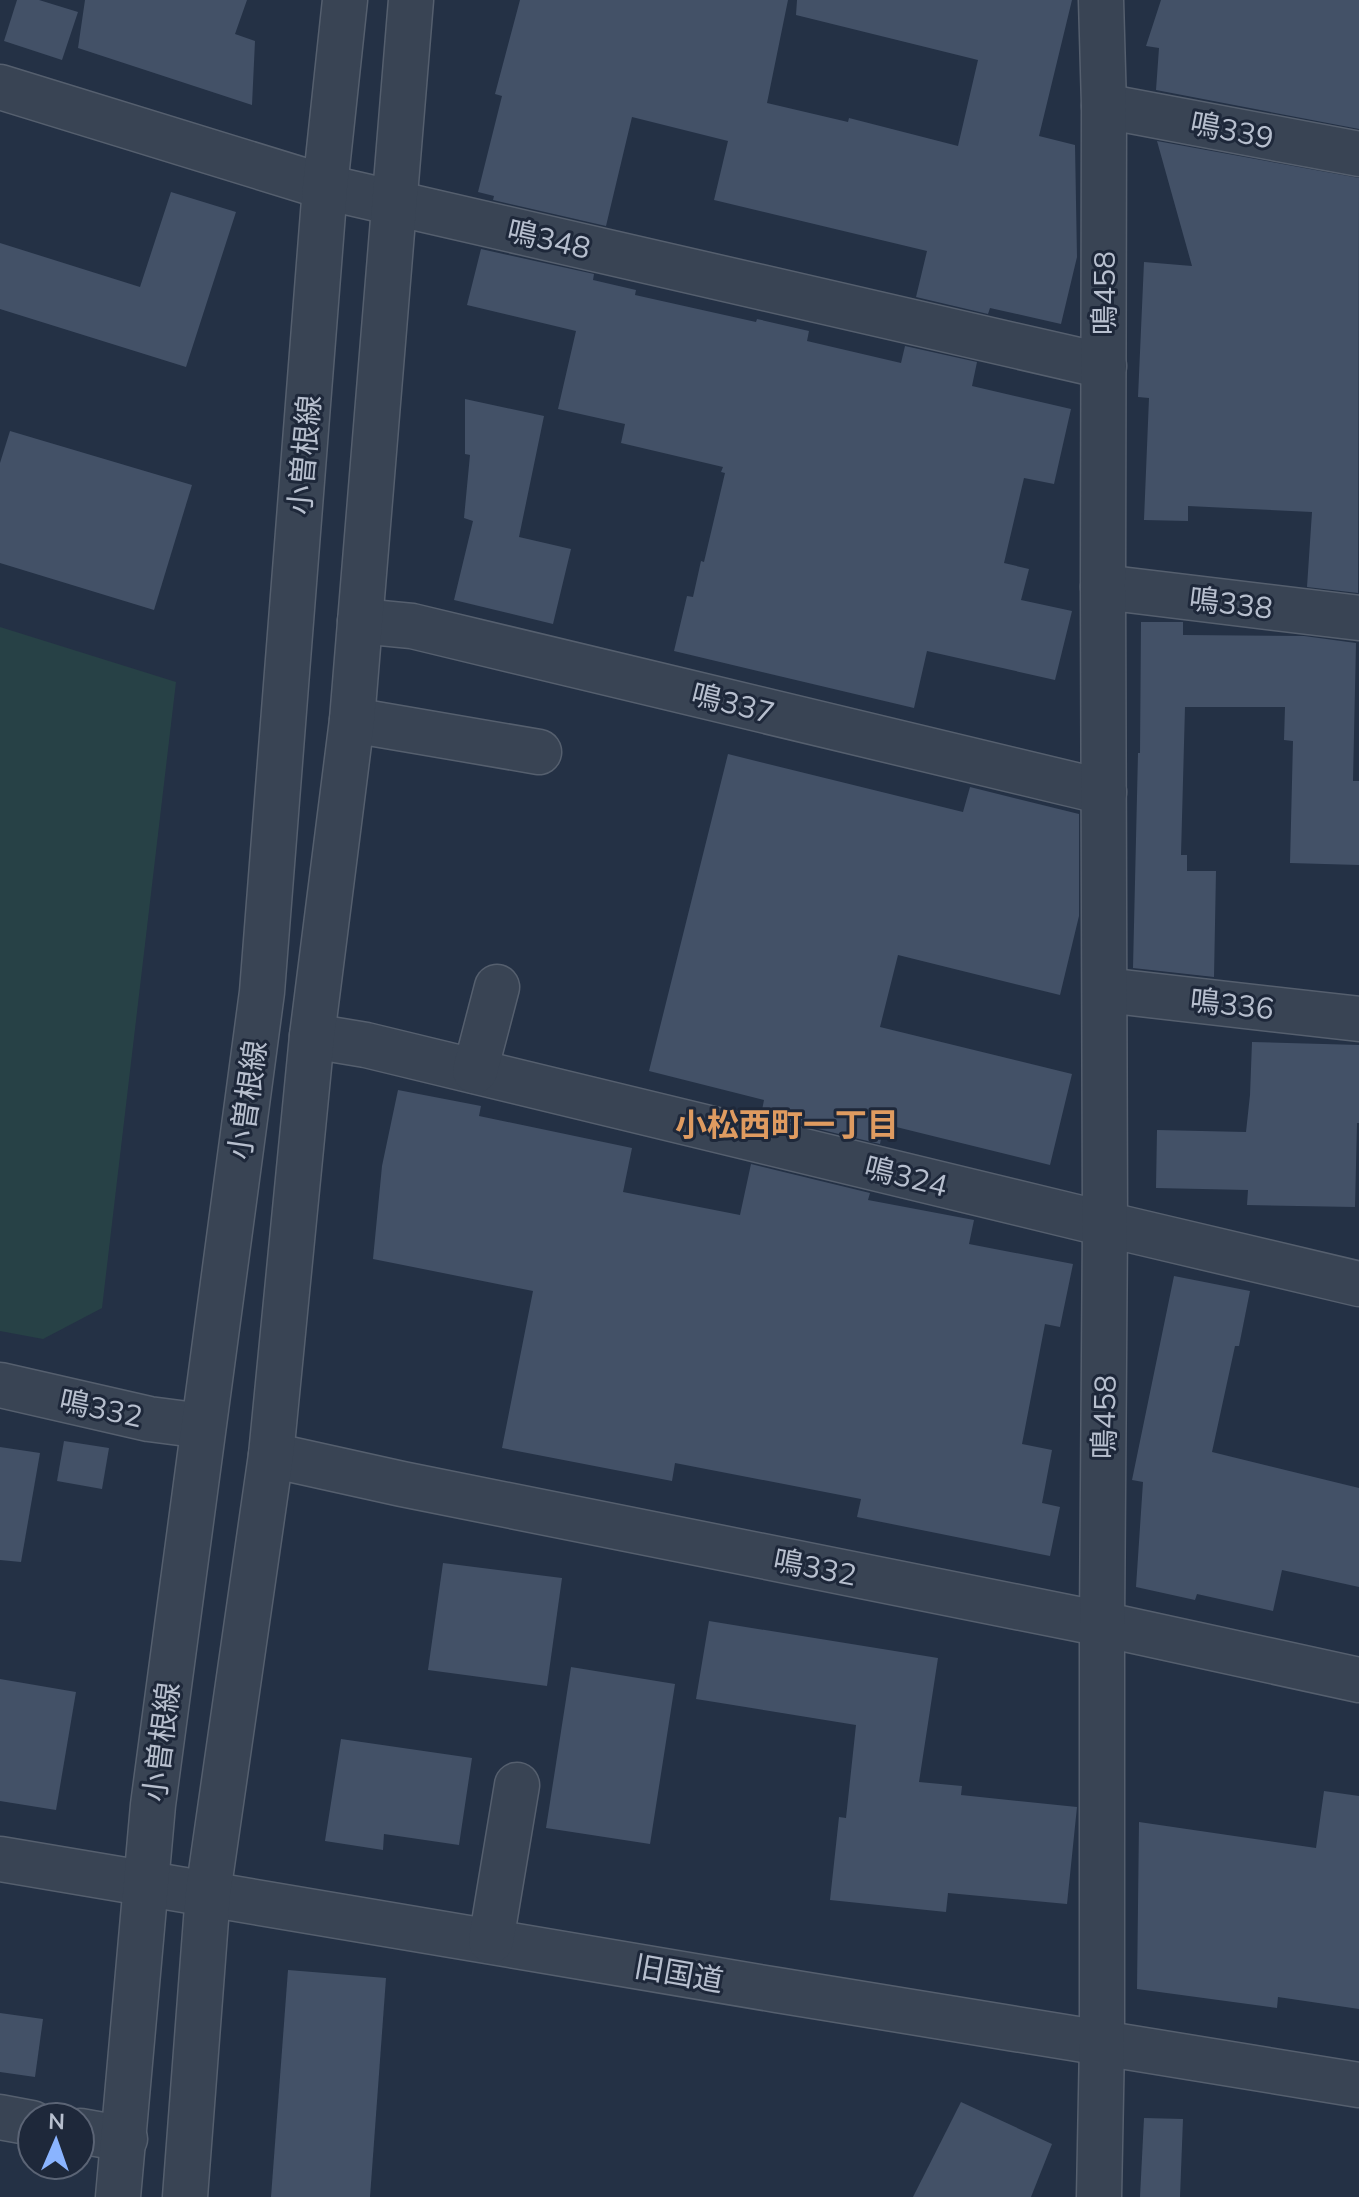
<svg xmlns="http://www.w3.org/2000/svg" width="1359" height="2197" font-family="Mulish,'Noto Sans JP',sans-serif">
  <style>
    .green { fill: #274146 }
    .building { fill: #435167 }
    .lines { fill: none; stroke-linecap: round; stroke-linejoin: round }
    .minor-casing { stroke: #555f6e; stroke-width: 47 }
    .minor { stroke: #394454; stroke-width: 44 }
    .labels { text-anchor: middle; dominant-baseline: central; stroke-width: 6; stroke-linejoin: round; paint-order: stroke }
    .street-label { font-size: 30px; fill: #b7bfce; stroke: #1e283a }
    .neighbourhood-label { font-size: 32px; font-weight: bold; fill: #df9b60; stroke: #1e283a }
  </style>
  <rect width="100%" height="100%" fill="#243145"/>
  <!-- green -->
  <path class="green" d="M 0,627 L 176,682 L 102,1308 L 43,1339 L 0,1331 Z"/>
  <!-- building -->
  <g class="building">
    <path d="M 17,0 L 39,0 L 78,12 L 62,60 L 4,41 Z"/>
    <path d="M 85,0 L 247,0 L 235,34 L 255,41 L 252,105 L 78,48 Z"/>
    <path d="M 520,0 L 788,0 L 767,103 L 848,122 L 849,118 L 958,146 L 978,60 L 796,15 L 797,0 L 1072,0 L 1039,136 L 1075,145 L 1077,257 L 1061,324 L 990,308 L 988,314 L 916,297 L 927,251 L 714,200 L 728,141 L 632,117 L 606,226 L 493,200 L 494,196 L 478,192 L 502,96 L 495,94 Z"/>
    <path d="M 1161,0 L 1359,0 L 1359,129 L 1156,90 L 1159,48 L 1146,46 Z"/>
    <path d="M 1157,141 L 1359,178 L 1358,593 L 1307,587 L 1312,512 L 1188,506 L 1188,521 L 1144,520 L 1149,398 L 1138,397 L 1144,262 L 1192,266 Z"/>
    <path d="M 171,192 L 236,212 L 186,367 L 0,309 L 0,243 L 140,287 Z"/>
    <path d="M 481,249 L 594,274 L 593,280 L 636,290 L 635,295 L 756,322 L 757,319 L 809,331 L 807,341 L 901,363 L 905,346 L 977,362 L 972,386 L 1071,409 L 1054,484 L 1024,478 L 1004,563 L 1029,569 L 1021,600 L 1072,611 L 1055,680 L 927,651 L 914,708 L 674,651 L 687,596 L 693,597 L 701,561 L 704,562 L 725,473 L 721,472 L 723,467 L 621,443 L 625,424 L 558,409 L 576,331 L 467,305 Z"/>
    <path d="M 465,399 L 544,416 L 519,537 L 571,549 L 553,624 L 454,600 L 473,521 L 464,518 L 470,455 L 465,454 Z"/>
    <path d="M 10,431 L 192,485 L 154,610 L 0,563 L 0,463 Z"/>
    <path d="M 1141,622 L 1183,622 L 1183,635 L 1304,636 L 1356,643 L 1353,781 L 1359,781 L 1359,865 L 1290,863 L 1293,741 L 1284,740 L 1285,707 L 1185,707 L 1181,855 L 1187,855 L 1187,871 L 1216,871 L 1214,977 L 1133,968 L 1138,753 L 1140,753 Z"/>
    <path d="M 728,754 L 963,812 L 970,787 L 1079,814 L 1079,916 L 1060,995 L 898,955 L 880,1027 L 1072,1074 L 1050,1165 L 884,1124 L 880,1144 L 761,1115 L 764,1100 L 649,1071 Z"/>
    <path d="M 1252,1042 L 1359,1045 L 1359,1123 L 1357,1123 L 1355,1207 L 1247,1205 L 1248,1190 L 1156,1188 L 1157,1130 L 1246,1132 L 1250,1095 Z"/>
    <path d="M 398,1090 L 481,1106 L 479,1116 L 632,1148 L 623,1192 L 740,1215 L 751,1164 L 870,1193 L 868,1200 L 974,1220 L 969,1244 L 1073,1264 L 1060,1327 L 1045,1324 L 1022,1444 L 1052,1450 L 1042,1503 L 1060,1507 L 1050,1556 L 857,1517 L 861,1499 L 675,1463 L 672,1481 L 502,1448 L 533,1291 L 373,1259 L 382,1166 Z"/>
    <path d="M 1174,1276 L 1250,1291 L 1239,1346 L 1235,1346 L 1212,1452 L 1359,1488 L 1359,1587 L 1282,1570 L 1273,1611 L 1197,1594 L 1195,1600 L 1136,1587 L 1143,1482 L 1132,1480 Z"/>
    <path d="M 64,1441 L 109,1448 L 102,1489 L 57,1481 Z"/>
    <path d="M 0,1447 L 40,1453 L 21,1562 L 0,1560 Z"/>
    <path d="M 443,1563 L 562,1578 L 547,1686 L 428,1670 Z"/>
    <path d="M 709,1621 L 938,1658 L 919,1782 L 962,1786 L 961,1795 L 1077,1807 L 1067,1904 L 948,1893 L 946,1912 L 830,1900 L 839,1817 L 846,1818 L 856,1725 L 696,1699 Z"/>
    <path d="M 571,1667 L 675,1684 L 650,1844 L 546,1828 Z"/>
    <path d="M 0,1679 L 76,1692 L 56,1810 L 0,1801 Z"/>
    <path d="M 341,1739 L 472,1758 L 459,1845 L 384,1834 L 383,1850 L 325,1841 Z"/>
    <path d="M 1324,1791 L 1359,1796 L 1359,2009 L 1278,1997 L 1277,2008 L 1137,1989 L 1139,1822 L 1316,1848 Z"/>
    <path d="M 288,1970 L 386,1978 L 370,2197 L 271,2197 Z"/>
    <path d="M 0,2013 L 43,2019 L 35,2077 L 0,2072 Z"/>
    <path d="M 961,2102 L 1052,2144 L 1031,2197 L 913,2197 Z"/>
    <path d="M 1144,2118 L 1183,2119 L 1180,2197 L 1140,2197 Z"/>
  </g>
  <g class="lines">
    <defs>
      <g id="minor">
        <path d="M 0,87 L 325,187 L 1104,366"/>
        <path d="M 1104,106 L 1359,154"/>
        <path d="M 1103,587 L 1359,618"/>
        <path d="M 360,621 L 412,626 L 1104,792"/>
        <path d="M 352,720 L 539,752"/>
        <path d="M 1105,990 L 1359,1019"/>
        <path d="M 312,1036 L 366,1045 L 1105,1224 L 1359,1284"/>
        <path d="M 475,1071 L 497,987"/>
        <path d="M 0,1385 L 149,1419 L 203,1426"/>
        <path d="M 271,1455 L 402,1484 L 1102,1624 L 1359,1680"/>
        <path d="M 0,1859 L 777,1990 L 1359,2085"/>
        <path d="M 491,1941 L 517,1785"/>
        <path d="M 0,2117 L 32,2123"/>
        <path d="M 80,2131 L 125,2139"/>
        <path d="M 118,2197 L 153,1805 L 262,992 L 325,187 L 345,0"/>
        <path d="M 185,2197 L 208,1893 L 271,1455 L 312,1036 L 352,720 L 411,0"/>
        <path d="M 1099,2197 L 1102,2043 L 1102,1624 L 1105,1224 L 1103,587 L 1104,106 L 1101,0"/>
      </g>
    </defs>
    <!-- minor casing -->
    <use href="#minor" class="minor-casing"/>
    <!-- minor -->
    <use href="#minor" class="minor"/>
  </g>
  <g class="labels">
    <!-- street labels -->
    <g class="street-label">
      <text transform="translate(1232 130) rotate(11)">鳴339</text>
      <text transform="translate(549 239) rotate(13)">鳴348</text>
      <text transform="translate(1104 293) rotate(-90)">鳴458</text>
      <text transform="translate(304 455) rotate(-85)">小曽根線</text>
      <text transform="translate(1231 603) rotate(7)">鳴338</text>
      <text transform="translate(733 703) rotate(14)">鳴337</text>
      <text transform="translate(1232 1004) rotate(6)">鳴336</text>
      <text transform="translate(247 1100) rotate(-82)">小曽根線</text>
      <text transform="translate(906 1176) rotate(14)">鳴324</text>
      <text transform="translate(101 1408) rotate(12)">鳴332</text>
      <text transform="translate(1104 1417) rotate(-89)">鳴458</text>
      <text transform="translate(815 1567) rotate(11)">鳴332</text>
      <text transform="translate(161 1742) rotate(-83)">小曽根線</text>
      <text transform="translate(679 1973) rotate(10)">旧国道</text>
    </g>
    <!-- neighbourhood labels -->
    <g class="neighbourhood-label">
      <text x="787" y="1124">小松西町一丁目</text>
    </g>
  </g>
  <!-- north arrow -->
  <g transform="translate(56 2141) rotate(2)"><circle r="38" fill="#1e283a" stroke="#5b6475" stroke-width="2"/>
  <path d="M0-6L14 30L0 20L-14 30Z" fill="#8ab4ff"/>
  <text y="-12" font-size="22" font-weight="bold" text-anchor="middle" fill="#b7bfce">N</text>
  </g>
</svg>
